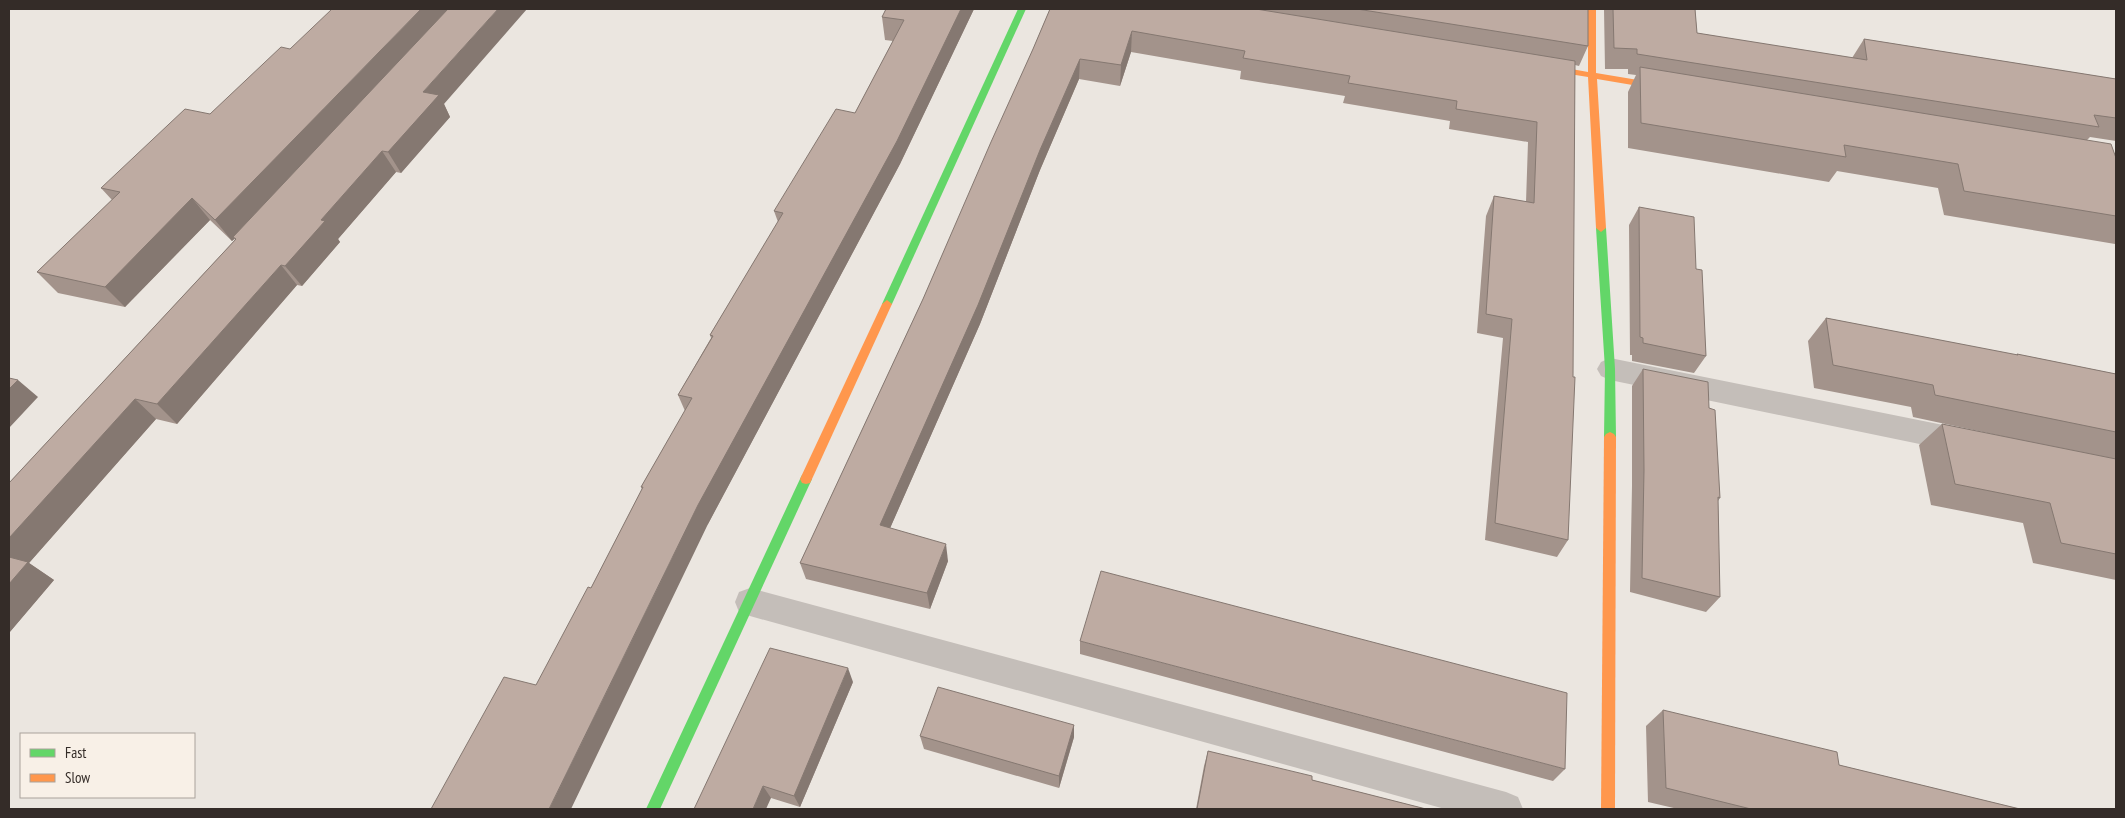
<svg xmlns="http://www.w3.org/2000/svg" width="2125" height="818" font-family="'PT Sans Narrow',sans-serif">
  <style>
    .lines { fill: none; stroke-linecap: round; stroke-linejoin: round }
    .street { fill: #c4beb9; fill-rule: evenodd }
    .fast { fill: #63d668; fill-rule: evenodd }
    .slow { fill: #ff974d; fill-rule: evenodd }
    .wall { fill: #a3938b }
    .shaded-wall { fill: #857871 }
    .building { fill: #beaba2; stroke: #857871 }
  </style>
  <rect width="100%" height="100%" fill="#ebe6e0"/>
  <g class="lines">
    <!-- street -->
    <g class="street">
      <path d="M 1610,358 L 1968,430 L 1978,434 L 1982,442 L 1978,450 L 1968,454 L 1610,380 L 1601,376 L 1597,369 L 1601,362 Z"/>
      <path d="M 750,588 L 1506,792 L 1518,797 L 1523,809 L 1445,809 L 750,616 L 739,612 L 735,602 L 739,592 Z"/>
    </g>
    <!-- fast -->
    <g class="fast">
      <path d="M 1018,9 L 1026,9 L 892,304 L 887,308 L 883,307 L 882,304 Z"/>
      <path d="M 1601,224 L 1606,228 L 1615,369 L 1616,437 L 1614,440 L 1606,440 L 1604,437 L 1605,369 L 1596,228 Z"/>
      <path d="M 806,474 L 810,475 L 812,479 L 660,809 L 646,809 L 800,479 L 802,475 Z"/>
    </g>
    <!-- slow -->
    <g class="slow">
      <path d="M 1588,9 L 1596,9 L 1596,73 L 1668,85 L 1673,88 L 1668,91 L 1597,79 L 1606,228 L 1601,232 L 1596,228 L 1588,77 L 1538,69 L 1534,66 L 1538,63 L 1588,72 Z"/>
      <path d="M 887,300 L 892,304 L 812,479 L 810,483 L 806,484 L 802,483 L 800,479 L 882,304 Z"/>
      <path d="M 1610,432 L 1614,434 L 1616,437 L 1615,809 L 1601,809 L 1604,437 L 1606,434 Z"/>
    </g>
  </g>
  <!-- wall -->
  <g class="wall">
    <path d="M 886,9 L 974,9 L 900,164 L 708,524 L 536,685 L 591,588 L 642,489 L 641,487 L 685,411 L 678,395 L 711,338 L 710,335 L 778,222 L 774,211 L 855,113 L 893,41 L 885,40 L 882,17 Z"/>
    <path d="M 1050,9 L 1588,9 L 1588,46 L 1579,66 L 1575,65 L 1568,540 L 1557,557 L 1485,540 L 1503,338 L 1477,333 L 1486,216 L 1494,196 L 1526,202 L 1528,142 L 1449,129 L 1450,121 L 1343,103 L 1345,96 L 1240,79 L 1241,71 L 1131,52 L 1120,86 L 1079,79 L 1040,170 L 980,324 L 890,528 L 948,561 L 930,609 L 806,579 L 800,563 L 923,299 L 1033,49 Z"/>
    <path d="M 1604,9 L 1695,9 L 1697,33 L 1852,58 L 1864,39 L 2116,79 L 2116,141 L 2090,137 L 2087,140 L 2116,158 L 2116,243 L 2115,244 L 1944,215 L 1938,188 L 1837,171 L 1829,182 L 1628,148 L 1628,92 L 1636,75 L 1628,74 L 1628,69 L 1605,69 Z"/>
    <path d="M 444,104 L 450,117 L 401,173 L 396,172 L 338,239 L 340,242 L 302,286 L 297,285 L 177,424 L 156,419 L 29,563 L 54,580 L 9,633 L 9,483 L 235,240 L 235,239 L 232,241 L 210,220 L 125,307 L 58,293 L 37,272 L 112,200 L 101,188 L 210,114 Z"/>
    <path d="M 1639,207 L 1696,269 L 1706,356 L 1694,373 L 1632,361 L 1632,355 L 1630,355 L 1629,225 Z"/>
    <path d="M 1826,318 L 2016,355 L 2017,354 L 2116,374 L 2116,580 L 2033,563 L 2023,523 L 1931,505 L 1919,445 L 1942,424 L 2020,440 L 1913,417 L 1911,407 L 1814,388 L 1808,341 Z"/>
    <path d="M 1643,369 L 1709,408 L 1720,498 L 1718,501 L 1720,597 L 1706,612 L 1630,592 L 1632,486 L 1632,386 Z"/>
    <path d="M 1080,641 L 1565,769 L 1553,781 L 1080,654 Z"/>
    <path d="M 853,682 L 800,807 L 771,798 L 694,809 Z"/>
    <path d="M 1663,710 L 1839,765 L 2020,809 L 1678,809 L 1648,802 L 1646,726 Z"/>
    <path d="M 1074,725 L 1074,737 L 1059,788 L 924,749 L 920,736 Z"/>
    <path d="M 1208,751 L 1312,780 L 1426,809 L 1196,809 L 1204,766 Z"/>
  </g>
  <!-- shaded-wall -->
  <g class="shaded-wall">
    <path d="M 421,9 L 453,9 L 232,241 L 215,220 Z"/>
    <path d="M 498,9 L 527,9 L 444,104 L 450,117 L 401,173 L 388,152 L 423,92 Z"/>
    <path d="M 961,9 L 974,9 L 900,164 L 708,524 L 571,809 L 549,809 L 698,505 Z"/>
    <path d="M 1132,31 L 1131,52 L 1120,86 L 1121,65 Z"/>
    <path d="M 1080,59 L 1079,79 L 1040,170 L 980,324 L 884,542 L 880,525 L 1040,150 Z"/>
    <path d="M 382,151 L 396,172 L 338,239 L 340,242 L 302,286 L 285,266 L 321,220 Z"/>
    <path d="M 192,198 L 210,220 L 125,307 L 105,287 Z"/>
    <path d="M 281,265 L 297,285 L 177,424 L 157,404 Z"/>
    <path d="M 18,380 L 38,397 L 9,428 L 9,389 Z"/>
    <path d="M 135,399 L 156,419 L 29,563 L 54,580 L 9,633 L 9,538 Z"/>
    <path d="M 946,544 L 948,561 L 930,609 L 927,593 Z"/>
    <path d="M 848,668 L 853,682 L 800,807 L 794,796 Z"/>
    <path d="M 1074,725 L 1074,737 L 1059,788 L 1059,776 Z"/>
    <path d="M 763,786 L 771,798 L 766,809 L 753,809 Z"/>
  </g>
  <!-- building -->
  <g class="building">
    <path d="M 332,9 L 421,9 L 215,220 L 192,198 L 105,287 L 37,272 L 120,192 L 101,188 L 185,109 L 210,114 L 281,47 L 290,49 Z"/>
    <path d="M 448,9 L 498,9 L 423,92 L 439,95 L 388,152 L 382,151 L 321,220 L 325,221 L 285,266 L 281,265 L 157,404 L 135,399 L 9,538 L 9,483 L 236,239 L 233,237 Z"/>
    <path d="M 886,9 L 961,9 L 897,141 L 698,505 L 549,809 L 431,809 L 504,677 L 536,685 L 588,587 L 591,588 L 643,487 L 641,487 L 692,398 L 678,395 L 713,336 L 710,335 L 783,213 L 774,211 L 836,109 L 855,113 L 904,20 L 882,17 Z"/>
    <path d="M 1050,9 L 1256,9 L 1575,61 L 1573,377 L 1575,377 L 1568,540 L 1495,523 L 1512,319 L 1486,314 L 1494,196 L 1534,203 L 1537,122 L 1456,109 L 1457,101 L 1348,83 L 1350,76 L 1243,58 L 1245,51 L 1132,31 L 1121,65 L 1080,59 L 1040,150 L 978,305 L 880,525 L 946,544 L 927,593 L 800,563 L 923,299 L 991,142 L 1033,49 Z"/>
    <path d="M 1357,9 L 1588,9 L 1588,46 Z"/>
    <path d="M 1613,9 L 1695,9 L 1697,33 L 1867,60 L 1864,39 L 2116,79 L 2116,118 L 2094,115 L 2099,127 L 1637,54 L 1637,49 L 1614,48 Z"/>
    <path d="M 1640,67 L 2111,144 L 2116,158 L 2116,216 L 1964,191 L 1958,164 L 1844,145 L 1846,157 L 1641,123 Z"/>
    <path d="M 1639,207 L 1694,217 L 1696,269 L 1702,270 L 1706,356 L 1643,343 L 1643,338 L 1640,337 Z"/>
    <path d="M 1826,318 L 2018,355 L 2017,354 L 2116,374 L 2116,432 L 1935,395 L 1933,385 L 1833,365 Z"/>
    <path d="M 1643,369 L 1708,382 L 1709,408 L 1715,410 L 1720,498 L 1718,497 L 1720,597 L 1642,578 L 1644,470 Z"/>
    <path d="M 9,378 L 18,380 L 9,389 Z"/>
    <path d="M 1942,424 L 2116,459 L 2116,554 L 2061,543 L 2050,503 L 1955,484 Z"/>
    <path d="M 9,557 L 28,562 L 9,584 Z"/>
    <path d="M 1101,571 L 1567,693 L 1565,769 L 1080,641 Z"/>
    <path d="M 770,648 L 848,668 L 794,796 L 763,786 L 753,809 L 694,809 Z"/>
    <path d="M 938,687 L 1074,725 L 1059,776 L 920,736 Z"/>
    <path d="M 1663,710 L 1837,752 L 1839,765 L 2020,809 L 1751,809 L 1666,788 Z"/>
    <path d="M 1208,751 L 1312,776 L 1312,780 L 1426,809 L 1197,809 Z"/>
  </g>
  <!-- border -->
  <rect width="2125" height="818" fill="none" stroke="#342c28" stroke-width="20"/>
  <!-- legend -->
  <rect x="20" y="733" width="175" height="65" fill="#f8f0e7" stroke="#aaa29b"/>
  <rect x="30" y="749" width="25" height="8" fill="#63d668" stroke="#aaa29b"/>
  <text x="65" y="758" font-size="15" fill="#342c28">Fast</text>
  <rect x="30" y="774" width="25" height="8" fill="#ff974d" stroke="#aaa29b"/>
  <text x="65" y="783" font-size="15" fill="#342c28">Slow</text>
</svg>
